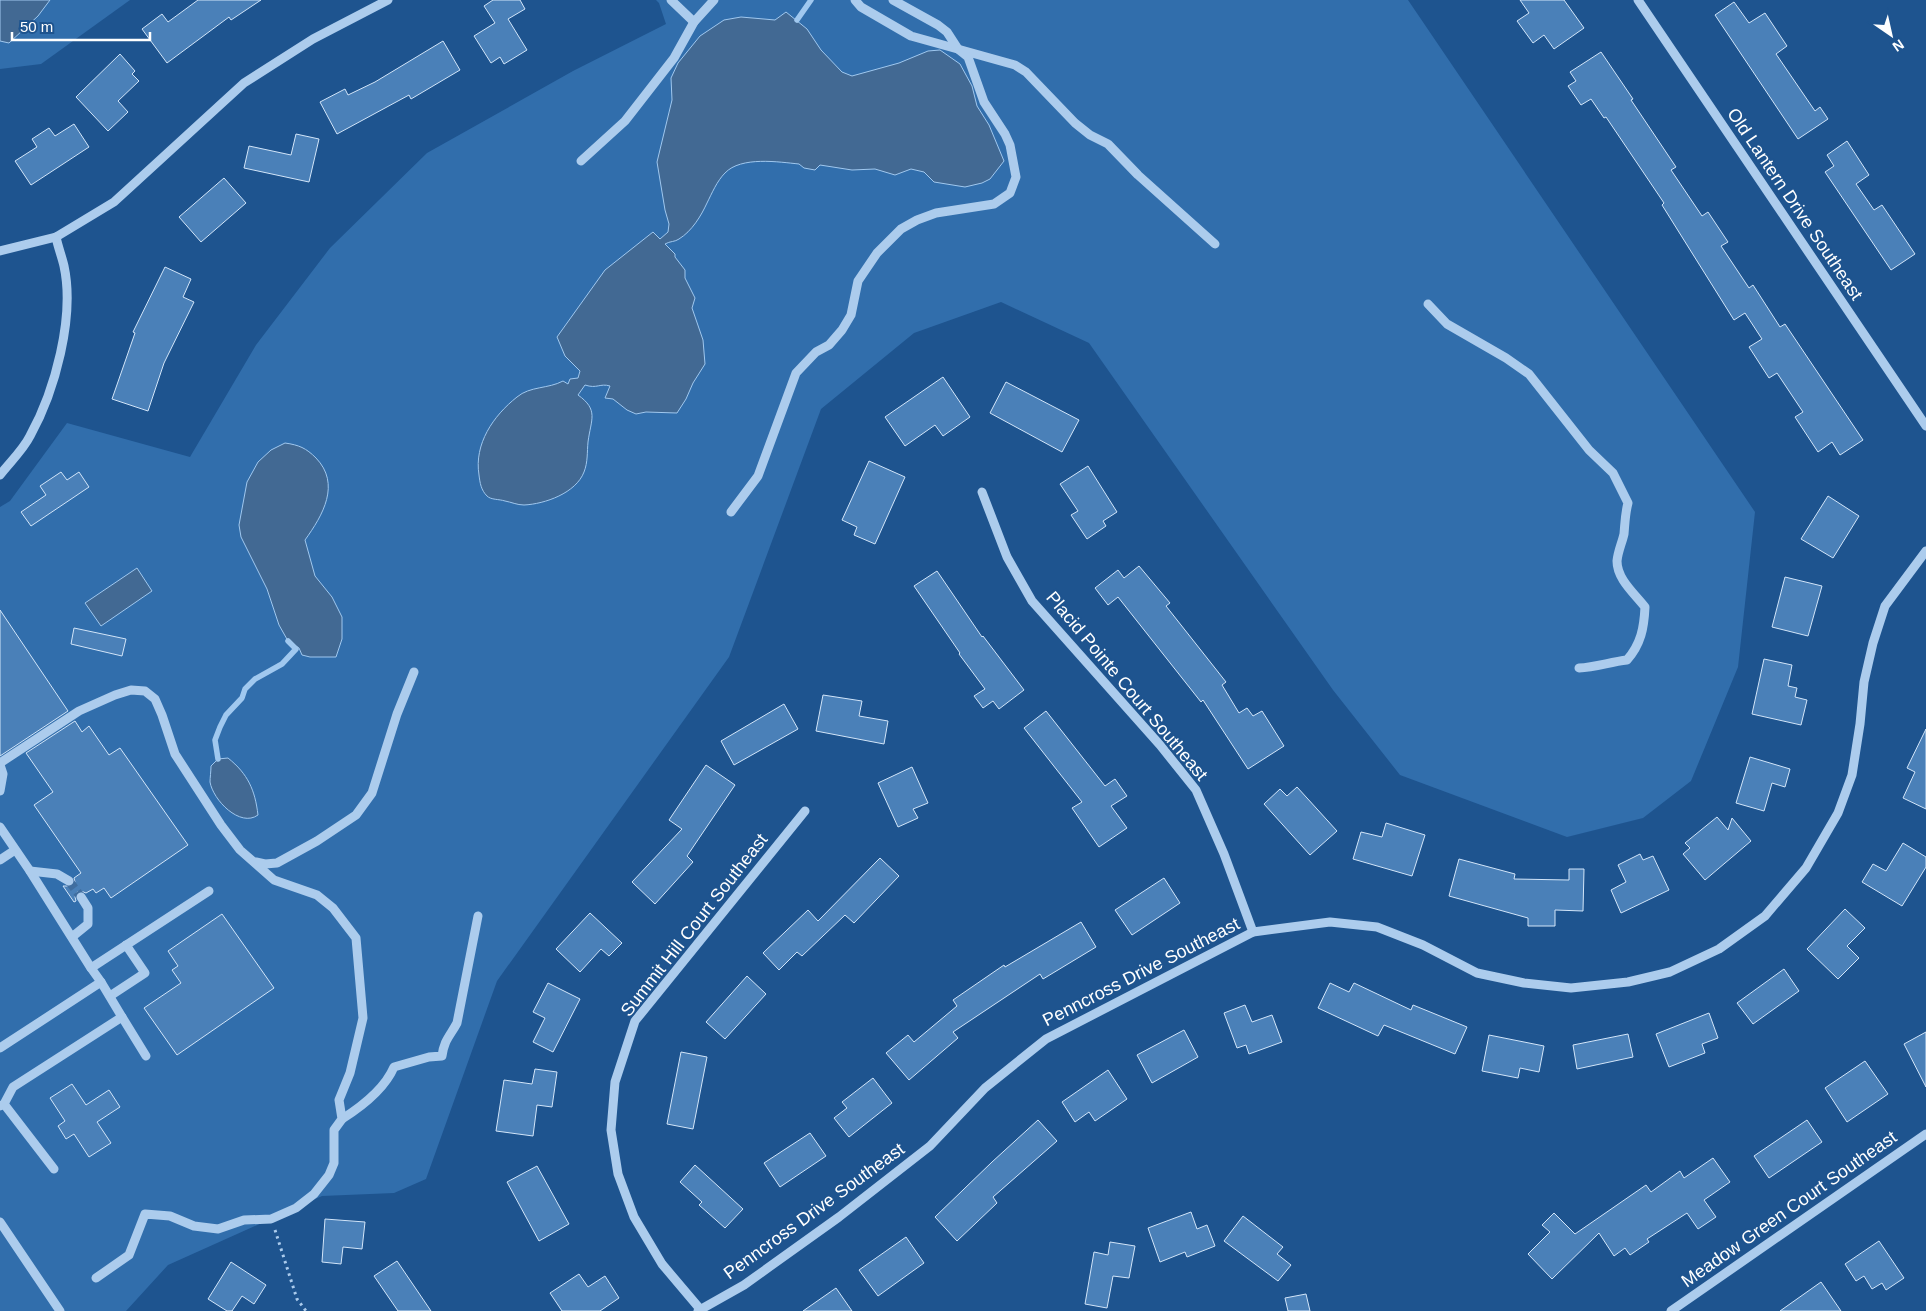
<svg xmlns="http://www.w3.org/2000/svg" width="1926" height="1311" font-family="Helvetica,sans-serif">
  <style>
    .green { fill: #316eac }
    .water { fill: #426993; stroke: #a0c8ef }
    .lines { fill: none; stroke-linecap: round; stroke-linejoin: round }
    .stream { stroke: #a0c8ef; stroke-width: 5.5 }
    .building { fill: #4a80b8; stroke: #d2e5f9 }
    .minor-tunnel { stroke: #406ea0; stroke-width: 9; stroke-dasharray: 9 4.5; stroke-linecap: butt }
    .path { stroke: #accced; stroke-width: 3; stroke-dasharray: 2.5 4; stroke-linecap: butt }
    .minor { stroke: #accced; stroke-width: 9 }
    .labels { text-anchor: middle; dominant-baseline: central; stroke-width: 4; stroke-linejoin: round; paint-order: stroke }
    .street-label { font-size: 18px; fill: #fff; stroke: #1e548f }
  </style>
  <rect width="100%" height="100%" fill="#1e548f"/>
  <!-- green -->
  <g class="green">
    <path d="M 0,0 L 130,0 L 41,64 L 0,69 Z"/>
    <path d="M 656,0 L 1408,0 L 1755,512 L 1738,667 L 1691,781 L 1643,818 L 1567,837 L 1400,775 L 1333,690 L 1089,343 L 1001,302 L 914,333 L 821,409 L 729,657 L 497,981 L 426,1179 L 394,1193 L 322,1196 L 168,1265 L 126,1311 L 0,1311 L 0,507 L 10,501 L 67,423 L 190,457 L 256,345 L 330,248 L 427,153 L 573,71 L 666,24 L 659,3 Z"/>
  </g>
  <!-- water -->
  <g class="water">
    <path d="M 0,0 L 50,0 L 38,16 L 9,43 L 0,41 Z"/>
    <path d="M 786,12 L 807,29 L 821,50 L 842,72 L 852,76 L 899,63 L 928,51 L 940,50 L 960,64 L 972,86 L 977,106 L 989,125 L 1004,161 L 990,179 L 982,183 L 965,187 L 934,182 L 924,172 L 911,169 L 895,175 L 875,169 L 852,170 L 820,165 L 815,170 L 804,168 L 799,164 C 779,162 741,156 725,173 C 717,181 712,193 707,203 C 701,216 692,231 679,239 C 675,242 670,241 665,244 L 675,254 L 675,257 L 685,270 L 685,278 L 695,298 L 692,308 L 703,340 L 705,364 L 693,383 L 686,399 L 677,413 L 646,412 L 636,414 L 627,410 L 613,399 L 605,398 L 610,386 C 600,383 597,389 585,385 L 578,395 C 599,410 591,419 588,442 C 587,452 588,462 584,472 C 576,493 545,504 524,505 C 517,505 511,502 505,501 C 499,499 491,500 487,496 C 481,490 480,483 479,475 C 474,444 493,416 517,397 C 530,386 548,389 563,381 L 568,384 L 570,379 L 578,378 L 580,371 L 565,356 L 557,337 L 605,270 L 653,232 L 660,239 L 668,232 L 669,224 L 665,210 L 657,162 L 672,100 L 671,78 L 678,63 L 700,36 L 724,20 L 741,17 L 775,20 Z"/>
    <path d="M 285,443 C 299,445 306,448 316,458 C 341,484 323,515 305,540 L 315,576 L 332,597 L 342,617 L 342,639 L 336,657 L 310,657 L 302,655 L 299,648 L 288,641 L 279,625 L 267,589 L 241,537 L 239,525 L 247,482 L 258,462 L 271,450 Z"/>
    <path d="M 137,568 L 152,591 L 101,626 L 85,603 Z"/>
    <path d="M 228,758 C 248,774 255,790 258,815 C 240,828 213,800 210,782 C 210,778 211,771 211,766 L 218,759 Z"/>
  </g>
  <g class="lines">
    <!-- stream -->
    <g class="stream">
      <path d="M 797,20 L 811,0"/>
      <path d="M 218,759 L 215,740 L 220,727 L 226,715 L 242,698 L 245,689 L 255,679 L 282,664 L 296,649 L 288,641"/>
    </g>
  </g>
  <!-- building -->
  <g class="building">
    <path d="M 198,0 L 261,0 L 231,20 L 229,17 L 167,63 L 142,29 L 162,14 L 168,22 Z"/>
    <path d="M 493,0 L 520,0 L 525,9 L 508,19 L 527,50 L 504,64 L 500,57 L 491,63 L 474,36 L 495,23 L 484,6 Z"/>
    <path d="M 1520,0 L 1564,0 L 1584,28 L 1554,49 L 1544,35 L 1533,43 L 1517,21 L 1529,13 Z"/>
    <path d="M 1734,2 L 1749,23 L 1765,13 L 1787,46 L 1776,54 L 1815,111 L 1820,107 L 1828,119 L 1798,139 L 1715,15 Z"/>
    <path d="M 443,41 L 460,70 L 411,99 L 409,95 L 337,134 L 320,102 L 345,89 L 348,95 L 375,82 Z"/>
    <path d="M 1601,52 L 1633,99 L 1631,100 L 1676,167 L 1671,170 L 1702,216 L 1708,212 L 1728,242 L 1721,246 L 1749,288 L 1753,285 L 1780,327 L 1785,324 L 1863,440 L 1840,455 L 1832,442 L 1818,452 L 1795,417 L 1803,412 L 1777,373 L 1769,378 L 1749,347 L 1762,339 L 1745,313 L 1734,320 L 1662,205 L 1664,203 L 1606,117 L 1604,118 L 1591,99 L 1581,105 L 1568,86 L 1576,81 L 1570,72 Z"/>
    <path d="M 120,54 L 135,71 L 132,74 L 139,81 L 118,101 L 128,112 L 108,131 L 76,97 Z"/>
    <path d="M 74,124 L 89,147 L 31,185 L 15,161 L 37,147 L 32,139 L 49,128 L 55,136 Z"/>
    <path d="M 296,134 L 319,139 L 309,182 L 244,168 L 249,146 L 291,155 Z"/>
    <path d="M 1847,141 L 1869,175 L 1856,184 L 1874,210 L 1882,205 L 1915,254 L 1891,270 L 1825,172 L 1834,166 L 1827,155 Z"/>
    <path d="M 224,178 L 246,203 L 201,242 L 179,217 Z"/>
    <path d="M 165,267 L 191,279 L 183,297 L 194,302 L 164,363 L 148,411 L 112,399 L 135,333 L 133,332 Z"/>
    <path d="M 943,377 L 970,417 L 943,436 L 935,425 L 905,446 L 885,417 Z"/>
    <path d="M 1006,382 L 1079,420 L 1062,452 L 990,413 Z"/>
    <path d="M 869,461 L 905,477 L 875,544 L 854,535 L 857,527 L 842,520 Z"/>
    <path d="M 1088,466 L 1117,512 L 1103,521 L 1106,526 L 1087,539 L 1071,515 L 1078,511 L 1060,484 Z"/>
    <path d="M 61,472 L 67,480 L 79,472 L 89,487 L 31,526 L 21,512 L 46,495 L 40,486 Z"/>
    <path d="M 1828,496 L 1859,516 L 1833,558 L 1801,539 Z"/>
    <path d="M 1139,566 L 1170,603 L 1166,606 L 1226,682 L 1222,685 L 1239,713 L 1247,708 L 1253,716 L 1262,711 L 1284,746 L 1248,769 L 1203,700 L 1201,702 L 1118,597 L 1108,605 L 1095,588 L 1118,570 L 1124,578 Z"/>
    <path d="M 937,571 L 982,637 L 983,636 L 1024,690 L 999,709 L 993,701 L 983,708 L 974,696 L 985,689 L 959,654 L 960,653 L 914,586 Z"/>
    <path d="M 1785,577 L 1822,586 L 1808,636 L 1772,627 Z"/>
    <path d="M 0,610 L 68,711 L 0,756 Z"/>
    <path d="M 74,628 L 126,639 L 122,656 L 71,644 Z"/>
    <path d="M 1764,659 L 1792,665 L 1788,686 L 1797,688 L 1795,697 L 1807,700 L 1801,725 L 1752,714 Z"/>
    <path d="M 823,695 L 862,701 L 859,716 L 888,721 L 884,744 L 816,731 Z"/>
    <path d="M 784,704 L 798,729 L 734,765 L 721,741 Z"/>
    <path d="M 1046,711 L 1105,786 L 1115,779 L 1127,796 L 1111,806 L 1127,828 L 1099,847 L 1072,808 L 1082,802 L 1024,728 Z"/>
    <path d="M 75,721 L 82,732 L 89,726 L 109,755 L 120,748 L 188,845 L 111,898 L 104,888 L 96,893 L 93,889 L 86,893 L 81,891 L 77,892 L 75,897 L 76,901 L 74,902 L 63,886 L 72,886 L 75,882 L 74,878 L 81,873 L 34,805 L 53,792 L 26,753 Z"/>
    <path d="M 1926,729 L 1926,809 L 1903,798 L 1915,772 L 1907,768 Z"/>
    <path d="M 1750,757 L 1790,769 L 1785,787 L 1772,783 L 1764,811 L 1736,803 Z"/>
    <path d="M 706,765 L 735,785 L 687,856 L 693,862 L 655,904 L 632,882 L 682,829 L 669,820 Z"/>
    <path d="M 912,767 L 928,803 L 913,809 L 918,818 L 898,827 L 878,783 Z"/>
    <path d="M 1297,787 L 1337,831 L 1310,855 L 1264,804 L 1280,789 L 1287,796 Z"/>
    <path d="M 1717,817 L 1728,830 L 1732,818 L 1751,841 L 1705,880 L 1683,854 L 1690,848 L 1685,843 Z"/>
    <path d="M 1386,823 L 1425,835 L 1412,876 L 1353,859 L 1361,832 L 1382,837 Z"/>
    <path d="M 1903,843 L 1926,857 L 1926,867 L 1902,906 L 1862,882 L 1873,864 L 1886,871 Z"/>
    <path d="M 1640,854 L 1643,860 L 1653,856 L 1669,890 L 1621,913 L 1611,890 L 1626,882 L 1618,865 Z"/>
    <path d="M 880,858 L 899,876 L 854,923 L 845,915 L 802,956 L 797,952 L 779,970 L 763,953 L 808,910 L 818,921 Z"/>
    <path d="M 1459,859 L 1515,874 L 1514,879 L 1569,880 L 1569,869 L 1584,869 L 1583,911 L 1555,910 L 1555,926 L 1528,926 L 1528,918 L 1449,896 Z"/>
    <path d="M 1164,878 L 1180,903 L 1132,935 L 1115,910 Z"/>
    <path d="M 1845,909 L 1865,928 L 1847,946 L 1859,958 L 1838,979 L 1807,949 Z"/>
    <path d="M 590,913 L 622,943 L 609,956 L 601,949 L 580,972 L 556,949 Z"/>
    <path d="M 222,914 L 274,988 L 177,1055 L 144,1008 L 181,983 L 172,970 L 178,966 L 168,951 Z"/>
    <path d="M 1081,922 L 1096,947 L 1043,979 L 1040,974 L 953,1032 L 958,1038 L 909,1080 L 886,1053 L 908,1035 L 914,1042 L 957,1006 L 953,1000 L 1004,965 L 1005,967 Z"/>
    <path d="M 1784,969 L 1799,991 L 1753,1024 L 1737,1003 Z"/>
    <path d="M 747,976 L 766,994 L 725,1039 L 706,1022 Z"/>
    <path d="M 548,983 L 580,999 L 553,1052 L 533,1042 L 545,1018 L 533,1012 Z"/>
    <path d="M 1330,983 L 1349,992 L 1354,983 L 1411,1010 L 1413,1005 L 1467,1027 L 1455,1054 L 1384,1025 L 1378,1036 L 1318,1008 Z"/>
    <path d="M 1245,1005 L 1252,1022 L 1272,1015 L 1282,1042 L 1249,1054 L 1246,1045 L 1237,1048 L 1224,1013 Z"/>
    <path d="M 1709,1013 L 1718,1038 L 1702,1044 L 1705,1053 L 1669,1067 L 1656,1034 Z"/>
    <path d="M 1184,1030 L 1198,1057 L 1152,1083 L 1137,1055 Z"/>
    <path d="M 1926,1032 L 1926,1087 L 1904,1044 Z"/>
    <path d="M 1628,1034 L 1633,1057 L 1577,1069 L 1573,1045 Z"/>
    <path d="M 1489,1035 L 1544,1046 L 1539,1072 L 1520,1068 L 1518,1078 L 1482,1071 Z"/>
    <path d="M 681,1052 L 707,1057 L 693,1129 L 667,1124 Z"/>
    <path d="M 1865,1061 L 1888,1094 L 1847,1122 L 1825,1088 Z"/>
    <path d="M 535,1069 L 557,1072 L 552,1107 L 537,1105 L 533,1136 L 496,1131 L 504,1080 L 532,1084 Z"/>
    <path d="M 1108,1070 L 1127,1099 L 1095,1121 L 1089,1112 L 1075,1122 L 1062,1102 Z"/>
    <path d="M 873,1078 L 892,1103 L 849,1137 L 834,1118 L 847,1108 L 842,1102 Z"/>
    <path d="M 72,1084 L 86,1105 L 109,1090 L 120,1107 L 97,1122 L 111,1143 L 89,1157 L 74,1134 L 66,1139 L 58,1126 L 65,1121 L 50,1098 Z"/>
    <path d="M 1038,1120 L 1057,1141 L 993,1197 L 997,1203 L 957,1241 L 935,1217 L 992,1162 Z"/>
    <path d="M 1807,1120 L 1822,1142 L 1769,1178 L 1754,1156 Z"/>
    <path d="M 810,1133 L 826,1156 L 780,1187 L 764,1163 Z"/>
    <path d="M 1713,1158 L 1730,1182 L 1704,1200 L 1716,1217 L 1698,1229 L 1687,1213 L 1647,1239 L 1649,1242 L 1630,1255 L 1625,1248 L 1614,1256 L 1599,1233 L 1552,1279 L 1528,1254 L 1550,1232 L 1542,1225 L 1554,1213 L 1575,1234 L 1646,1185 L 1651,1192 L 1680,1171 L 1684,1178 Z"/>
    <path d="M 695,1165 L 743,1209 L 725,1228 L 699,1205 L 702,1202 L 680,1182 Z"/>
    <path d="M 537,1166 L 569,1224 L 539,1241 L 507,1182 Z"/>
    <path d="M 1191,1212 L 1197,1229 L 1207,1225 L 1215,1246 L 1187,1257 L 1185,1252 L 1160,1262 L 1148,1228 Z"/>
    <path d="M 1243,1216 L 1283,1247 L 1277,1254 L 1291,1265 L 1278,1281 L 1224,1241 Z"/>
    <path d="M 325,1219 L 365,1222 L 362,1249 L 343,1247 L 341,1264 L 322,1262 Z"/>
    <path d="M 906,1237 L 924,1263 L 878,1296 L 859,1270 Z"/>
    <path d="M 1879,1241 L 1904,1278 L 1886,1290 L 1882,1283 L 1872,1289 L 1864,1276 L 1856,1281 L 1845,1264 Z"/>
    <path d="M 1110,1242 L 1135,1246 L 1129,1278 L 1113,1276 L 1107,1308 L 1085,1304 L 1094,1252 L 1108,1255 Z"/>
    <path d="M 397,1261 L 431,1311 L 398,1311 L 374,1276 Z"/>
    <path d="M 231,1262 L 266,1285 L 254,1304 L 242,1296 L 232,1311 L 227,1311 L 208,1299 Z"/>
    <path d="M 579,1274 L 588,1287 L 605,1276 L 619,1298 L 600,1311 L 562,1311 L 550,1293 Z"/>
    <path d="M 1821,1282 L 1841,1311 L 1780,1311 Z"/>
    <path d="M 836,1288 L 852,1311 L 803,1311 Z"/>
    <path d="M 1306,1294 L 1310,1311 L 1288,1311 L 1285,1298 Z"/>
  </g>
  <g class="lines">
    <!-- minor-tunnel -->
    <path class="minor-tunnel" d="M 69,881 L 81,897"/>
    <!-- path -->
    <path class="path" d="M 275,1230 L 297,1299 L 306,1311"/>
    <!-- minor -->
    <g class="minor">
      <path d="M 671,0 L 694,22"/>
      <path d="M 855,0 L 861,7 L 911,36 L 1015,65 L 1026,72 L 1075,123 L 1090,135 L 1108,144 L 1138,175 L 1215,244"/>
      <path d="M 1638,0 L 1926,426"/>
      <path d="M 581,161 L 625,121 L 674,58 L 694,22 L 714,0"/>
      <path d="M 0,251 L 56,237 L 114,202 L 244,83 L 313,39 L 388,0"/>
      <path d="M 1428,304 L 1447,324 L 1506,358 L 1529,374 L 1589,450 L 1613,473 L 1628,503 C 1625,514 1625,523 1624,534 C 1622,543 1618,551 1617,561 C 1617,579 1634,593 1645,607 C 1644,628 1641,644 1627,660 C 1610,662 1596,667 1579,668"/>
      <path d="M 0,475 C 10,462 23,450 30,436 C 55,391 75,317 64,266 C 62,257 58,247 56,237"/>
      <path d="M 982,492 L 1007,557 L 1032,601 L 1160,745 L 1196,790 L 1224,854 L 1253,932"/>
      <path d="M 731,512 L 758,476 L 796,373 L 816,352 L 829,345 L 842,330 L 851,315 L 858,281 L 877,253 L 901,229 L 917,220 L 936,213 L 994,204 L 1010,193 L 1016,177 L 1010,145 L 1005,134 L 984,102 L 968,57 L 958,49 L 947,32 L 938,25 L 893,0"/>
      <path d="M 0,763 L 79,711 L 115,695 L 131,690 L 145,691 L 155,699 L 162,715 L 175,754 L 221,825 L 240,850 L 274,880 L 317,895 L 333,908 L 356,938 L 363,1018 L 350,1073 L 339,1100 L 342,1119 L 334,1130 L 334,1163 L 329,1175 L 314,1194 L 296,1208 L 271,1219 L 244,1220 L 218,1229 L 194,1226 L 170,1216 L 145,1214 L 129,1255 L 96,1278"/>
      <path d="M 0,765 L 3,774 L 0,791"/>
      <path d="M 0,827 L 30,871 L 91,968"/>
      <path d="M 0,860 L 15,850"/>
      <path d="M 256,862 L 265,864 L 277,863 L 317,841 L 356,815 L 372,793 L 397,714 L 414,672"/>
      <path d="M 30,871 L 57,874 L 69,881"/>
      <path d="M 72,937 L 88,924 L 88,908 L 81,897"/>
      <path d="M 101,982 L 91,968 L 209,891"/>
      <path d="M 110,996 L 145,973 L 126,945"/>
      <path d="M 0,1048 L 101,982 L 122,1017"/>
      <path d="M 4,1104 L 54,1169"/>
      <path d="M 0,1106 L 4,1104 L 13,1087 L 122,1017 L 146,1056"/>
      <path d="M 342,1119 C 361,1107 385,1088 394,1067 L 429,1057 L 442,1056 C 444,1040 450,1036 457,1023 L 478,916"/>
      <path d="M 0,1222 L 60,1311"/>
      <path d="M 700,1309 L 662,1264 L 634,1217 L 618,1174 L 611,1130 L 615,1082 L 635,1021 L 805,811"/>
      <path d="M 698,1311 L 744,1285 L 839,1217 L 930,1146 L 985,1088 L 1046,1039 L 1253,932 L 1330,922 L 1377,927 L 1423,945 L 1477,973 L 1524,983 L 1571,988 L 1628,982 L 1670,972 L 1719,949 L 1765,916 L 1806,868 L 1838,813 L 1852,775 L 1860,724 L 1864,682 L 1873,643 L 1885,606 L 1926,551"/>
      <path d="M 1671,1311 L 1926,1134"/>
    </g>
  </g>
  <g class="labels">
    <!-- street labels -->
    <g class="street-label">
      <text transform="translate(1795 204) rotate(56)">Old Lantern Drive Southeast</text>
      <text transform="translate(1127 686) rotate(50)">Placid Pointe Court Southeast</text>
      <text transform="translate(694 925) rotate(-52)">Summit Hill Court Southeast</text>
      <text transform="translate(1141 972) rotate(-27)">Penncross Drive Southeast</text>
      <text transform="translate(1789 1209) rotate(-35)">Meadow Green Court Southeast</text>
      <text transform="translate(814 1211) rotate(-36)">Penncross Drive Southeast</text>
    </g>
  </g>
  <!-- north arrow -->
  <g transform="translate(1891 35) rotate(146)" stroke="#1e548f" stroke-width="4" paint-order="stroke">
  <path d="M0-4L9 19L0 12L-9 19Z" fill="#ffffff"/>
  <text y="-8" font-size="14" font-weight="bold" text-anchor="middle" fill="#ffffff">N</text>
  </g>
  <!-- scale -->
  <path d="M12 32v8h138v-8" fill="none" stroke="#ffffff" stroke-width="2.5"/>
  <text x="20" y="32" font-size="15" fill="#ffffff" stroke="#1e548f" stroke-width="4" paint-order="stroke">50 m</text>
</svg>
